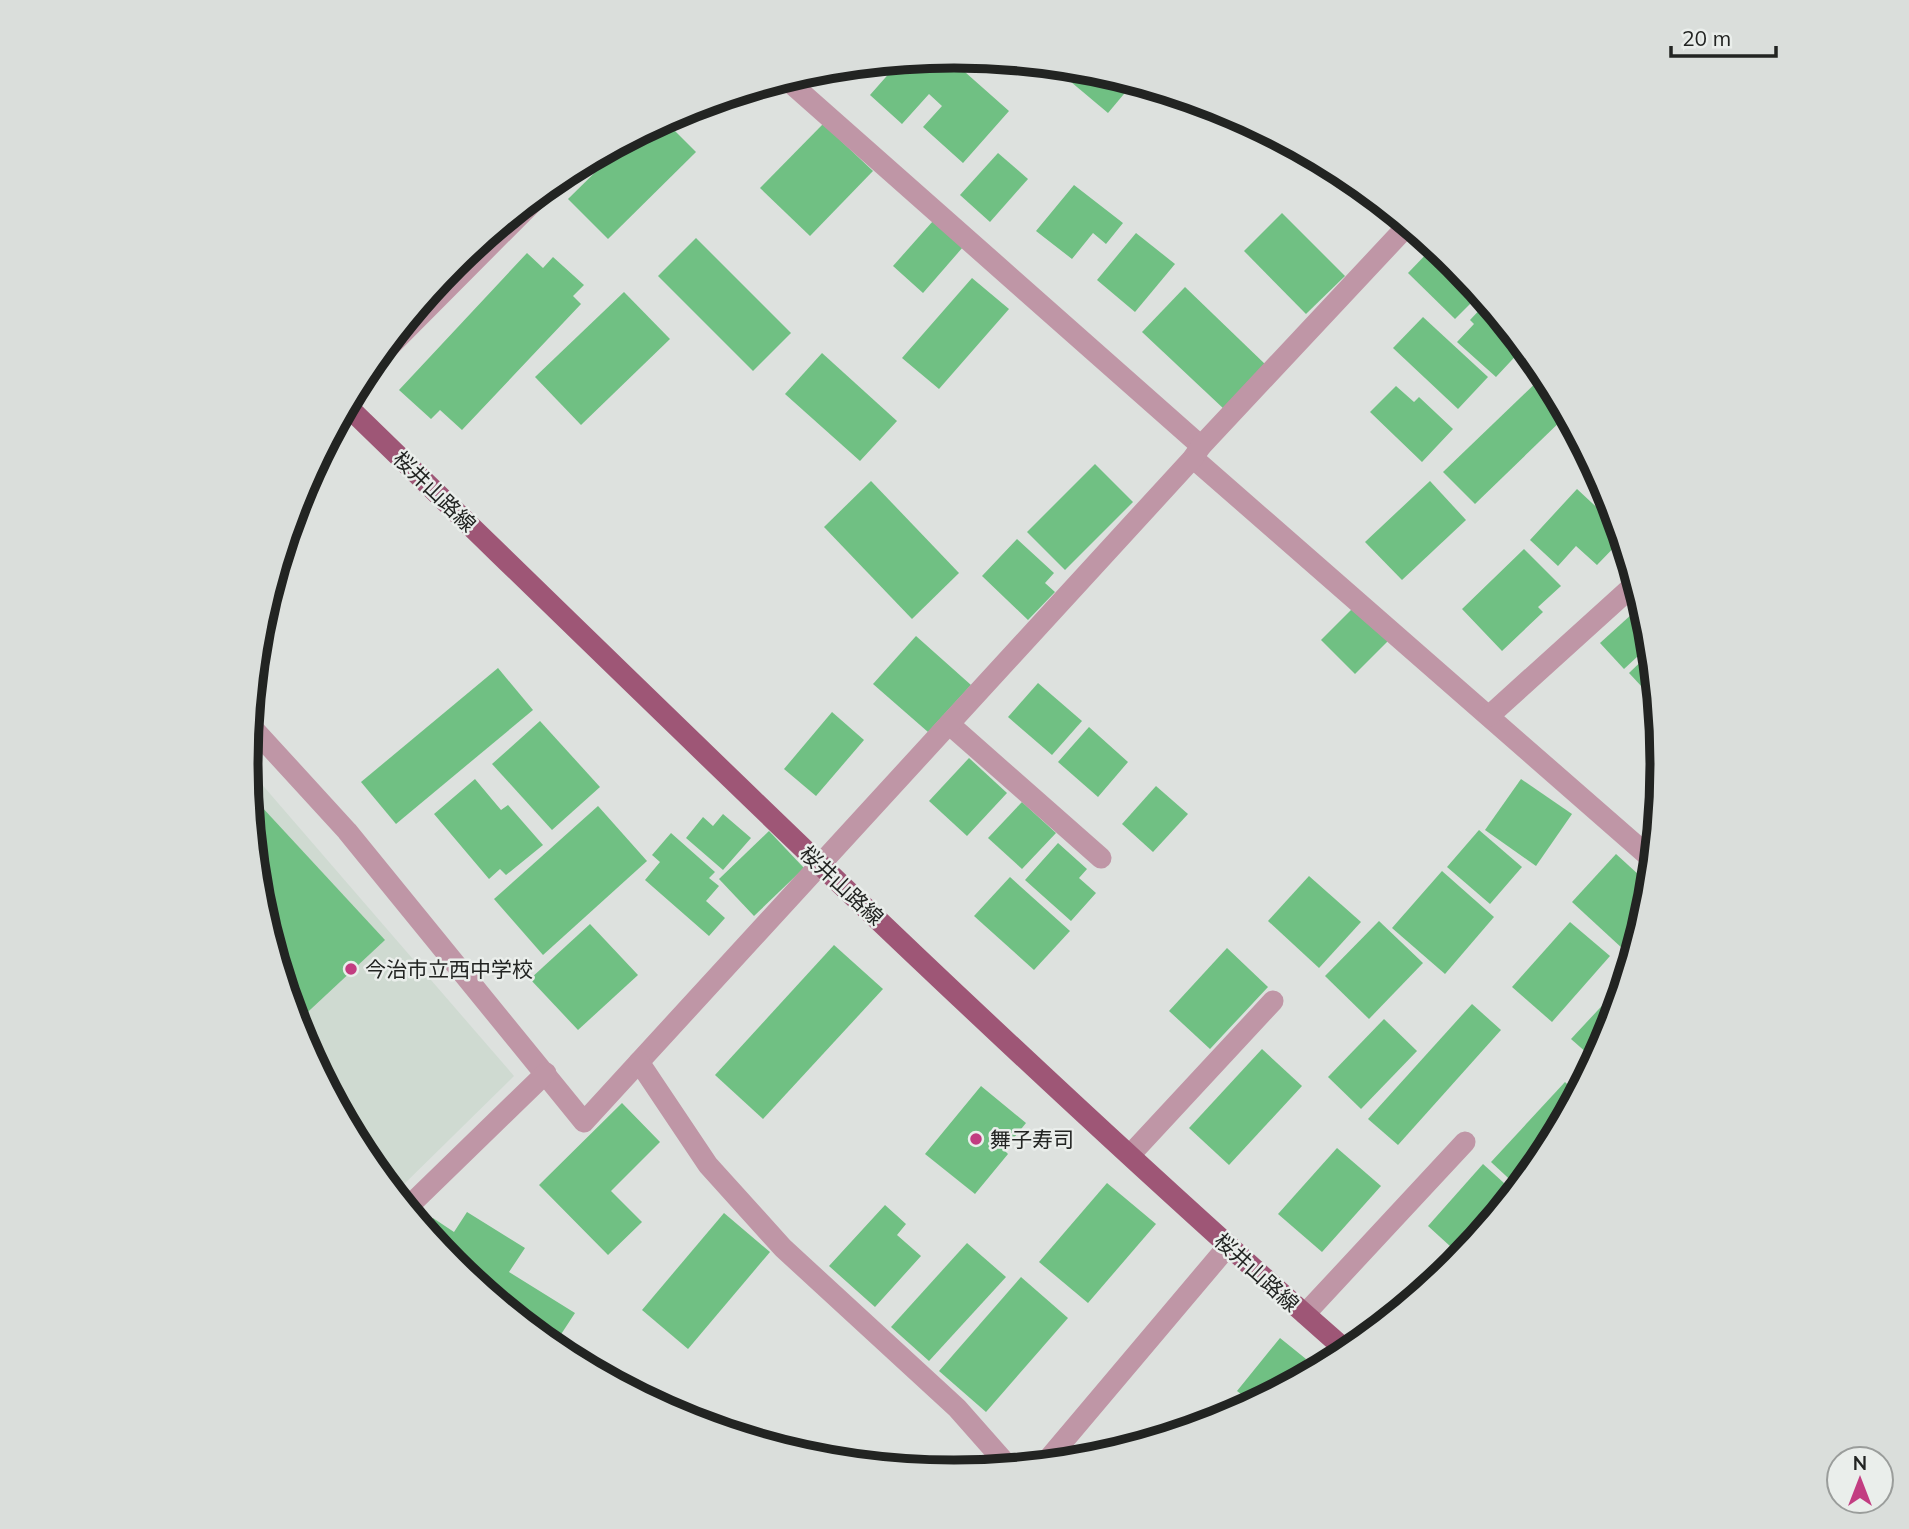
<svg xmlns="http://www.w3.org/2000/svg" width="1909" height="1529" font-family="Mulish,'Noto Sans JP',sans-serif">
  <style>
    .built { fill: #cfdad1 }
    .building { fill: #70c083 }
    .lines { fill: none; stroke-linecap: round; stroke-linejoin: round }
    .minor { stroke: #bf96a6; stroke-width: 21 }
    .major { stroke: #9e5676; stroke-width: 21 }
    .poi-dot { fill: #c23d81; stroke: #eaeeeb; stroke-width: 2.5 }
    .labels { text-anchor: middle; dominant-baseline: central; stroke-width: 5; stroke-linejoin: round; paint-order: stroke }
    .street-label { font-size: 21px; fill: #222422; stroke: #eaeeeb }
    .poi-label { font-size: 21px; fill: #222422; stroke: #eaeeeb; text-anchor: start }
    .rim { fill: none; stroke: #222422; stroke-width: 9 }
  </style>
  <rect width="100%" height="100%" fill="#dde1de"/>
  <!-- built -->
  <path class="built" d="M 246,766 L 514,1076 L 394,1194 L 365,1158 L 300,1035 L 260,902 Z"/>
  <!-- building -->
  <g class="building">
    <path d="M 948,57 L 1009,111 L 963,163 L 923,127 L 942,106 L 929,94 L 902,124 L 870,95 L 900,61 Z"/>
    <path d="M 1052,66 L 1093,70 L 1134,82 L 1108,113 Z"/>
    <path d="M 664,120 L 696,152 L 608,239 L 568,199 L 629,139 Z"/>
    <path d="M 823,124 L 873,171 L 810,236 L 760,188 Z"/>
    <path d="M 998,153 L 1028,179 L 990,222 L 960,195 Z"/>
    <path d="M 1074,185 L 1123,223 L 1106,244 L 1093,233 L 1072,259 L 1036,231 Z"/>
    <path d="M 1282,213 L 1345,276 L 1306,314 L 1244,251 Z"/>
    <path d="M 933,221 L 963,247 L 923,293 L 893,266 Z"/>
    <path d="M 1136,233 L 1175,264 L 1135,312 L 1097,280 Z"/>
    <path d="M 696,238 L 791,333 L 753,371 L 658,276 Z"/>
    <path d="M 1434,246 L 1456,264 L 1480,294 L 1455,319 L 1408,273 Z"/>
    <path d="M 527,253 L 543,268 L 553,257 L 584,285 L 573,296 L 581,304 L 462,430 L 440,410 L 431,419 L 399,390 Z"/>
    <path d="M 464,255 L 465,256 L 446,276 L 445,275 Z"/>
    <path d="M 972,278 L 1009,309 L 939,389 L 902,358 Z"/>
    <path d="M 1185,287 L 1267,366 L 1225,410 L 1142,332 Z"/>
    <path d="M 624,292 L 670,339 L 581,425 L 535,377 Z"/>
    <path d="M 1487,302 L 1524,347 L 1496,377 L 1457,342 L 1474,324 L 1470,320 Z"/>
    <path d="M 1423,317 L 1488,377 L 1458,409 L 1393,348 Z"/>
    <path d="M 822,353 L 897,421 L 860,461 L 785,394 Z"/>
    <path d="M 1545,374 L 1567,415 L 1475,504 L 1443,472 Z"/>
    <path d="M 1396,386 L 1414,402 L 1419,397 L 1453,429 L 1422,462 L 1370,412 Z"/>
    <path d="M 1095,464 L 1133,502 L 1065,570 L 1027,532 Z"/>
    <path d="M 871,481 L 959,573 L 912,619 L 824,527 Z"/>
    <path d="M 1430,481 L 1466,520 L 1402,580 L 1365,542 Z"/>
    <path d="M 1577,489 L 1620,529 L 1623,538 L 1597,565 L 1576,546 L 1558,566 L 1530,540 Z"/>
    <path d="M 1017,539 L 1054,573 L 1045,583 L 1055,592 L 1028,620 L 982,576 Z"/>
    <path d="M 1524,549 L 1561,586 L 1538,607 L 1543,612 L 1502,651 L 1462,609 Z"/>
    <path d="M 1643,604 L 1649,627 L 1651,644 L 1624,669 L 1600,643 Z"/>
    <path d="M 1356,605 L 1390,639 L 1355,674 L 1321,640 Z"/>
    <path d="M 916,636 L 971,685 L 928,732 L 873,684 Z"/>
    <path d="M 1652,651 L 1657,703 L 1629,673 Z"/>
    <path d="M 498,668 L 533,710 L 396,824 L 361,782 Z"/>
    <path d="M 1038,683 L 1082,721 L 1052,755 L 1008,717 Z"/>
    <path d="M 832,712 L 864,740 L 816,796 L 784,769 Z"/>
    <path d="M 540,721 L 600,787 L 552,830 L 492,764 Z"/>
    <path d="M 1089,727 L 1128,762 L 1098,797 L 1058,762 Z"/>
    <path d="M 969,758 L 1007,793 L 967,836 L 929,801 Z"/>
    <path d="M 475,779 L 501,810 L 508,805 L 543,845 L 506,875 L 500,869 L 489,879 L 434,814 Z"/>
    <path d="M 1521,779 L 1572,814 L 1536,866 L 1485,830 Z"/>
    <path d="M 1156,786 L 1188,814 L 1153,852 L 1122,824 Z"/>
    <path d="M 249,793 L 385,940 L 296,1023 L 260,902 Z"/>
    <path d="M 1022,802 L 1056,833 L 1022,869 L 988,838 Z"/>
    <path d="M 598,806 L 647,861 L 543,955 L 494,899 Z"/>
    <path d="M 723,814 L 751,838 L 723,870 L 686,838 L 703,817 L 713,826 Z"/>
    <path d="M 1479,830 L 1522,867 L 1490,904 L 1447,867 Z"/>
    <path d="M 769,831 L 804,868 L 754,916 L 719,879 Z"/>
    <path d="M 671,833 L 715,872 L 709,878 L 719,886 L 706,901 L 725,918 L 709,936 L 645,880 L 660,862 L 652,855 Z"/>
    <path d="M 1058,843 L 1087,869 L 1079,878 L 1096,893 L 1071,921 L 1025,880 Z"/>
    <path d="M 1616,854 L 1651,886 L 1649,903 L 1641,930 L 1623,949 L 1572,902 Z"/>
    <path d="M 1442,871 L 1494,917 L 1445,974 L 1392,928 Z"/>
    <path d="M 1309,876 L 1361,922 L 1319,968 L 1268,921 Z"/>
    <path d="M 1010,877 L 1070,931 L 1034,970 L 974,916 Z"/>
    <path d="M 1379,921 L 1423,963 L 1369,1019 L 1325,976 Z"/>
    <path d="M 1570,922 L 1610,956 L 1552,1022 L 1512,987 Z"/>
    <path d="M 590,924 L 638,975 L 578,1030 L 530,979 Z"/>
    <path d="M 834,945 L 883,989 L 763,1119 L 715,1075 Z"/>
    <path d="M 1227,948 L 1268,987 L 1210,1049 L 1169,1011 Z"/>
    <path d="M 1612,995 L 1619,1001 L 1609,1036 L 1596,1061 L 1571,1039 Z"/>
    <path d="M 1472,1004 L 1501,1030 L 1398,1145 L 1368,1119 Z"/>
    <path d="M 1384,1019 L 1417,1051 L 1361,1109 L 1328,1077 Z"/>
    <path d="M 1262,1049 L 1302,1086 L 1229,1165 L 1189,1128 Z"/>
    <path d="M 1565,1082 L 1578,1094 L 1543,1158 L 1519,1188 L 1491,1162 Z"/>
    <path d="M 981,1086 L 1026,1123 L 1004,1150 L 1008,1154 L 975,1194 L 925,1154 Z"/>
    <path d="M 622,1103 L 660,1142 L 611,1191 L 642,1222 L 608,1255 L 539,1185 Z"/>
    <path d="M 1337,1148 L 1381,1186 L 1322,1252 L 1278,1214 Z"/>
    <path d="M 1483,1164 L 1515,1193 L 1462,1257 L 1428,1226 Z"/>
    <path d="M 1107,1183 L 1156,1224 L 1088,1303 L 1039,1262 Z"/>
    <path d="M 885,1205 L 906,1224 L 897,1235 L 921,1256 L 875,1307 L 829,1266 Z"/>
    <path d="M 467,1212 L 525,1248 L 509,1272 L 575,1313 L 554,1345 L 586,1365 L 585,1367 L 561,1353 L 453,1265 L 425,1231 L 433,1218 L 454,1232 Z"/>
    <path d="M 724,1213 L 770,1252 L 688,1349 L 642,1310 Z"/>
    <path d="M 967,1243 L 1006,1277 L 929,1361 L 891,1327 Z"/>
    <path d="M 1021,1277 L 1068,1318 L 986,1412 L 939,1371 Z"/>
    <path d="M 1280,1338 L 1306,1359 L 1301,1365 L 1312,1373 L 1254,1404 L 1237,1391 Z"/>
  </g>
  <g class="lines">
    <!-- minor -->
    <g class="minor">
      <path d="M 786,79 L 1201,446"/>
      <path d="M 367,369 L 554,181"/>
      <path d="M 1193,458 L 1654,861"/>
      <path d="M 1489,716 L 1636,583"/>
      <path d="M 949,724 L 1101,858"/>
      <path d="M 250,725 L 347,831 L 584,1122 L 1193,458 L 1201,446 L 1408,225"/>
      <path d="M 639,1062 L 708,1165 L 783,1248 L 957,1408 L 1010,1468"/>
      <path d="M 1130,1155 L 1273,1001"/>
      <path d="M 407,1208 L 546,1073"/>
      <path d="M 1305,1314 L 1465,1142"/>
      <path d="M 1044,1464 L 1228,1246"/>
    </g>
    <!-- major -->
    <path class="major" d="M 347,406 C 677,726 1004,1050 1349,1353"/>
  </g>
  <!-- markers -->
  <g class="poi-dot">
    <circle cx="351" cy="969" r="7"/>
    <circle cx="976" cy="1139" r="7"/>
  </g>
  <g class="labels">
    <!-- street labels -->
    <g class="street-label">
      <text transform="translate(435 491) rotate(44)">桜井山路線</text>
      <text transform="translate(842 885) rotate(43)">桜井山路線</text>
      <text transform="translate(1257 1272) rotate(42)">桜井山路線</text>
    </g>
    <!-- poi labels -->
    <g class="poi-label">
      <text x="365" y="969">今治市立西中学校</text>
      <text x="990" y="1139">舞子寿司</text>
    </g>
  </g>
  <!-- crop -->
  <path d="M0 0H1909V1529H0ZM258 764a696 696 0 1 1 1392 0a696 696 0 1 1-1392 0Z" fill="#dadedb" fill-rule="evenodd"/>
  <path class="rim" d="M258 764a696 696 0 1 1 1392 0a696 696 0 1 1-1392 0Z"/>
  <!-- north arrow -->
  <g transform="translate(1860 1480)"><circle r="33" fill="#eaeeeb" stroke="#9a9d9b" stroke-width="2"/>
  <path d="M0-5L12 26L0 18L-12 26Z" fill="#c23d81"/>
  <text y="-10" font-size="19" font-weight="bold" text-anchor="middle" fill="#222422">N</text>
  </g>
  <!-- scale -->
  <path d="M1671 46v10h105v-10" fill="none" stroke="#222422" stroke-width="3.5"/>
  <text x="1682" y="46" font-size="21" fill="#222422" stroke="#eaeeeb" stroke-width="5" paint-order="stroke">20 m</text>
</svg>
